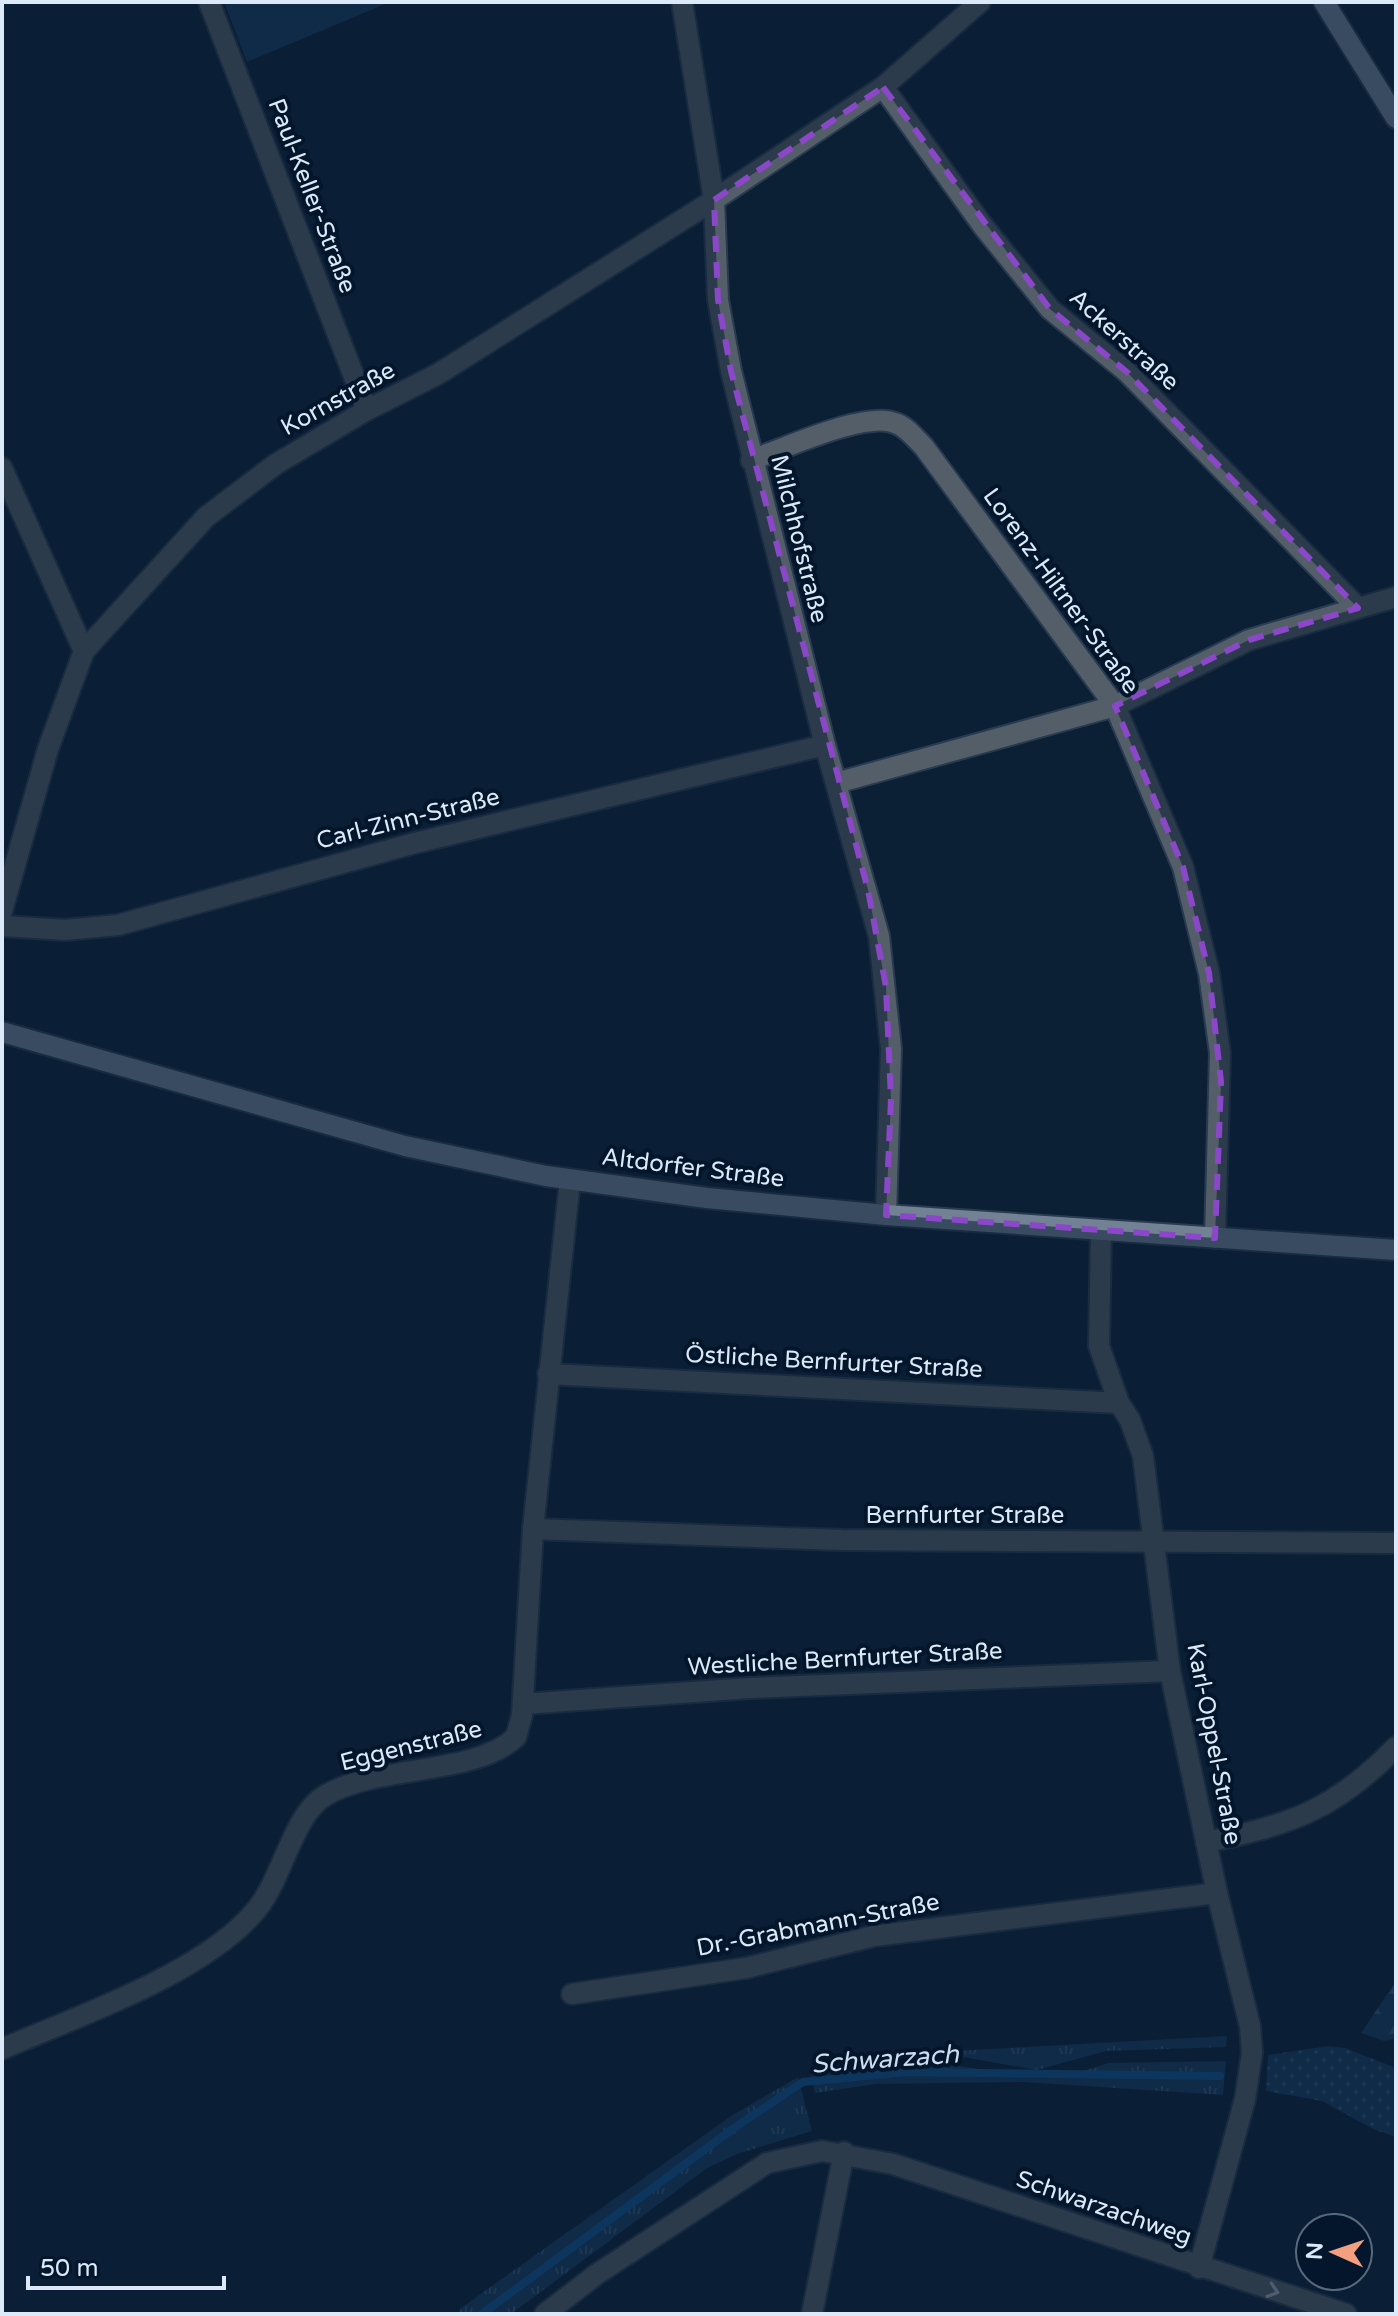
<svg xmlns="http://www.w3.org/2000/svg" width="1398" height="2316" font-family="'Varela Round',sans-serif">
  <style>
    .grass { fill: url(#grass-tufts) }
    .forest { fill: url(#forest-firs) }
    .park { fill: url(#park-dots) }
    .garden { fill: #153a60 }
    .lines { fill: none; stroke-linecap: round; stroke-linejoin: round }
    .stream { stroke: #115392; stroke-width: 8 }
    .street-casing { stroke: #283b50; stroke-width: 24 }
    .secondary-casing { stroke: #283b50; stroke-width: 24 }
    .street { stroke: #545e69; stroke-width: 20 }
    .secondary { stroke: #728294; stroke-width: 20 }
    .oneway { stroke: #9faab8 }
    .marked { fill: none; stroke: #8a48c8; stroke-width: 6; stroke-dasharray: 16 10; stroke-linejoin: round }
    .labels { text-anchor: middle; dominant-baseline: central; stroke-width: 8; stroke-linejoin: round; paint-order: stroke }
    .street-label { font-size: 24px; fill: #dce9f8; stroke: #03162b }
    .water-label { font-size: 26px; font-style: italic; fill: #cddcef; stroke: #03162b }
  </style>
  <defs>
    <pattern id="grass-tufts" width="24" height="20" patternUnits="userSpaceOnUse" patternTransform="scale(2)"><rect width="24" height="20" fill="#153a60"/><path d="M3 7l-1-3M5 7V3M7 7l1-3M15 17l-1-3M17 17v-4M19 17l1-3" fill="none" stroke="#365678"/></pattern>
    <pattern id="forest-firs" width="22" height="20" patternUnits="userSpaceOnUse" patternTransform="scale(2)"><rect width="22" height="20" fill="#153a60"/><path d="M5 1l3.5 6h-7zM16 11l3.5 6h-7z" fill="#365678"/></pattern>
    <pattern id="park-dots" width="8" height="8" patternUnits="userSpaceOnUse" patternTransform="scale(2)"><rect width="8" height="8" fill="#153a60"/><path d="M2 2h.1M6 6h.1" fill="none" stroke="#365678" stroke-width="1.8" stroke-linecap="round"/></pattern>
  </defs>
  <rect width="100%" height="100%" fill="#0b1f35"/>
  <!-- grass -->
  <g class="grass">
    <path d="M 1227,2036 L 1226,2047 L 1106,2051 L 1037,2070 L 935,2052 Z"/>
    <path d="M 1226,2061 L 1223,2095 L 1024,2082 L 876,2084 L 815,2093 L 810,2073 L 843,2066 L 908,2064 L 959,2066 L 1043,2078 L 1071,2075 L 1108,2063 Z"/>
    <path d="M 798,2077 L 812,2131 L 737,2154 L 707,2168 L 511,2314 L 458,2314 L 461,2308 L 731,2116 Z"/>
  </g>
  <!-- forest -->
  <path class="forest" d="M 1396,1981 L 1396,2038 L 1384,2041 L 1361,2033 Z"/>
  <!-- park -->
  <path class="park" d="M 1328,2046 L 1345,2048 L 1396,2068 L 1396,2137 L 1373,2129 L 1322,2101 L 1266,2091 L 1268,2055 Z"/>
  <!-- garden -->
  <path class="garden" d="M 224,2 L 390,2 L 247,62 Z"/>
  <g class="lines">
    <!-- stream -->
    <path class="stream" d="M 482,2314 L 734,2128 L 803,2082 L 908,2072 L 1220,2076"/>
    <defs>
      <g id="street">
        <path d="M 209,2 L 367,410"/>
        <path d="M 682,2 L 714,200 L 718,300 L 731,371 L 825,745 L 879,936 L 891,1049 L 886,1215"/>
        <path d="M 883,87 L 983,226 L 1050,309 L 1127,372 L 1358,608"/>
        <path d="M 751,460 C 784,449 864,411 895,423 C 907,427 915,438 924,447 L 1115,706 L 1183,867 L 1209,973 L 1220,1053 L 1215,1238"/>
        <path d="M 2,468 L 84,651"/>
        <path d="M 836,783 L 1115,706 L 1249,640 L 1396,597"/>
        <path d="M 2,911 L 48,749 L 84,651 L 206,517 L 276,464 L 367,410 L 438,374 L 714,200 L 883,87 L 980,2"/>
        <path d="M 2,926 L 65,930 L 118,925 L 415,843 L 825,745"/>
        <path d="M 1101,1230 L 1099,1346 L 1119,1403 L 1130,1420 L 1143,1456 L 1170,1671 L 1217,1893 L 1250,2026 L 1252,2053 L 1245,2099 L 1199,2268"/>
        <path d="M 548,1374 L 1119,1403"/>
        <path d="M 533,1529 L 842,1540 L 1396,1543"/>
        <path d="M 523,1704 L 750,1688 L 1170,1671"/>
        <path d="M 1206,1842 C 1290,1825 1335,1810 1396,1747"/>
        <path d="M 572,1994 L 746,1968 L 874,1936 L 1217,1893"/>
        <path d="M 2,2049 C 78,2016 205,1973 257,1909 C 283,1877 293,1814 326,1795 C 380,1764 474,1776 516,1737 L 522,1715 L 533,1529 L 570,1180"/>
        <path d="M 545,2314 L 597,2274 L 767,2163 L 822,2151 L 893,2164 L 1346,2314"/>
        <path d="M 812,2314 L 844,2152"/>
      </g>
      <g id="secondary">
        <path d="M 1324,2 L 1396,118"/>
        <path d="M 2,1032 L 405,1146 L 546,1176 L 707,1198 L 886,1215 L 1396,1250"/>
      </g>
    </defs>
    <!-- street casing -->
    <use href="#street" class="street-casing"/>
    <!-- secondary casing -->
    <use href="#secondary" class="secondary-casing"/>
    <!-- street -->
    <use href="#street" class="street"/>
    <!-- secondary -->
    <use href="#secondary" class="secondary"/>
  </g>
  <!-- one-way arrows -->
  <defs><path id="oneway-chevron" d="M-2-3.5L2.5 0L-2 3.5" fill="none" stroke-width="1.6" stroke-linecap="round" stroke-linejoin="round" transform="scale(2)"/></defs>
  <use class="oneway" href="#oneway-chevron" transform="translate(1273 2291) rotate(18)"/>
  <!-- marked area -->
  <path d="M0 0H1398V2316H0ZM 883,87 L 1050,309 L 1127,372 L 1358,608 L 1249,640 L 1115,706 L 1183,867 L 1209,973 L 1221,1082 L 1215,1238 L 886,1215 L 891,1099 L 886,987 L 868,890 L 731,371 L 718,300 L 714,200 Z" fill="#0b1f35" fill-opacity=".55" fill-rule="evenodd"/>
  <path class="marked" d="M 883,87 L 1050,309 L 1127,372 L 1358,608 L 1249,640 L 1115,706 L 1183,867 L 1209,973 L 1221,1082 L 1215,1238 L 886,1215 L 891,1099 L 886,987 L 868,890 L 731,371 L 718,300 L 714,200 Z"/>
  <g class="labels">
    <!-- street labels -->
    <g class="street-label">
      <text transform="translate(312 196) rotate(69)">Paul-Keller-Straße</text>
      <text transform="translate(1124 340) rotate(42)">Ackerstraße</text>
      <text transform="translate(338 399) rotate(-29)">Kornstraße</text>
      <text transform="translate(799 539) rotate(76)">Milchhofstraße</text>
      <text transform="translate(1061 591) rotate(54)">Lorenz-Hiltner-Straße</text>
      <text transform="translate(408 819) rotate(-14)">Carl-Zinn-Straße</text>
      <text transform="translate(693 1168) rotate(7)">Altdorfer Straße</text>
      <text transform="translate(834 1362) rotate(3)">Östliche Bernfurter Straße</text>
      <text x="965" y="1515">Bernfurter Straße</text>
      <text transform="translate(845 1659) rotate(-3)">Westliche Bernfurter Straße</text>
      <text transform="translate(1214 1744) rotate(79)">Karl-Oppel-Straße</text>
      <text transform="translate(411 1746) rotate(-14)">Eggenstraße</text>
      <text transform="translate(818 1925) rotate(-11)">Dr.-Grabmann-Straße</text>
      <text transform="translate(1104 2208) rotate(19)">Schwarzachweg</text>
    </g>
    <!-- water labels -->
    <g class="water-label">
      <text transform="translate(885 2059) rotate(-4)">Schwarzach</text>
    </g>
  </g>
  <!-- border -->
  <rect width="1398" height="2316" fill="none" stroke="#dce9f8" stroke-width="8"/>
  <!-- north arrow -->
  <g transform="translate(1334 2252) rotate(273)"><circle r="38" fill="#03162b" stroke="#5a6a7d" stroke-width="2"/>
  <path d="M0-6L14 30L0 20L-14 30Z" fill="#f2a080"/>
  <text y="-12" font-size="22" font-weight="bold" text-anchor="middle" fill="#dce9f8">N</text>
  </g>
  <!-- scale -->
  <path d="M28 2276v12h196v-12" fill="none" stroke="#dce9f8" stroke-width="4"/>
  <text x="40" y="2276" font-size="24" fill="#dce9f8" stroke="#03162b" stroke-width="6" paint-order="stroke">50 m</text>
</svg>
